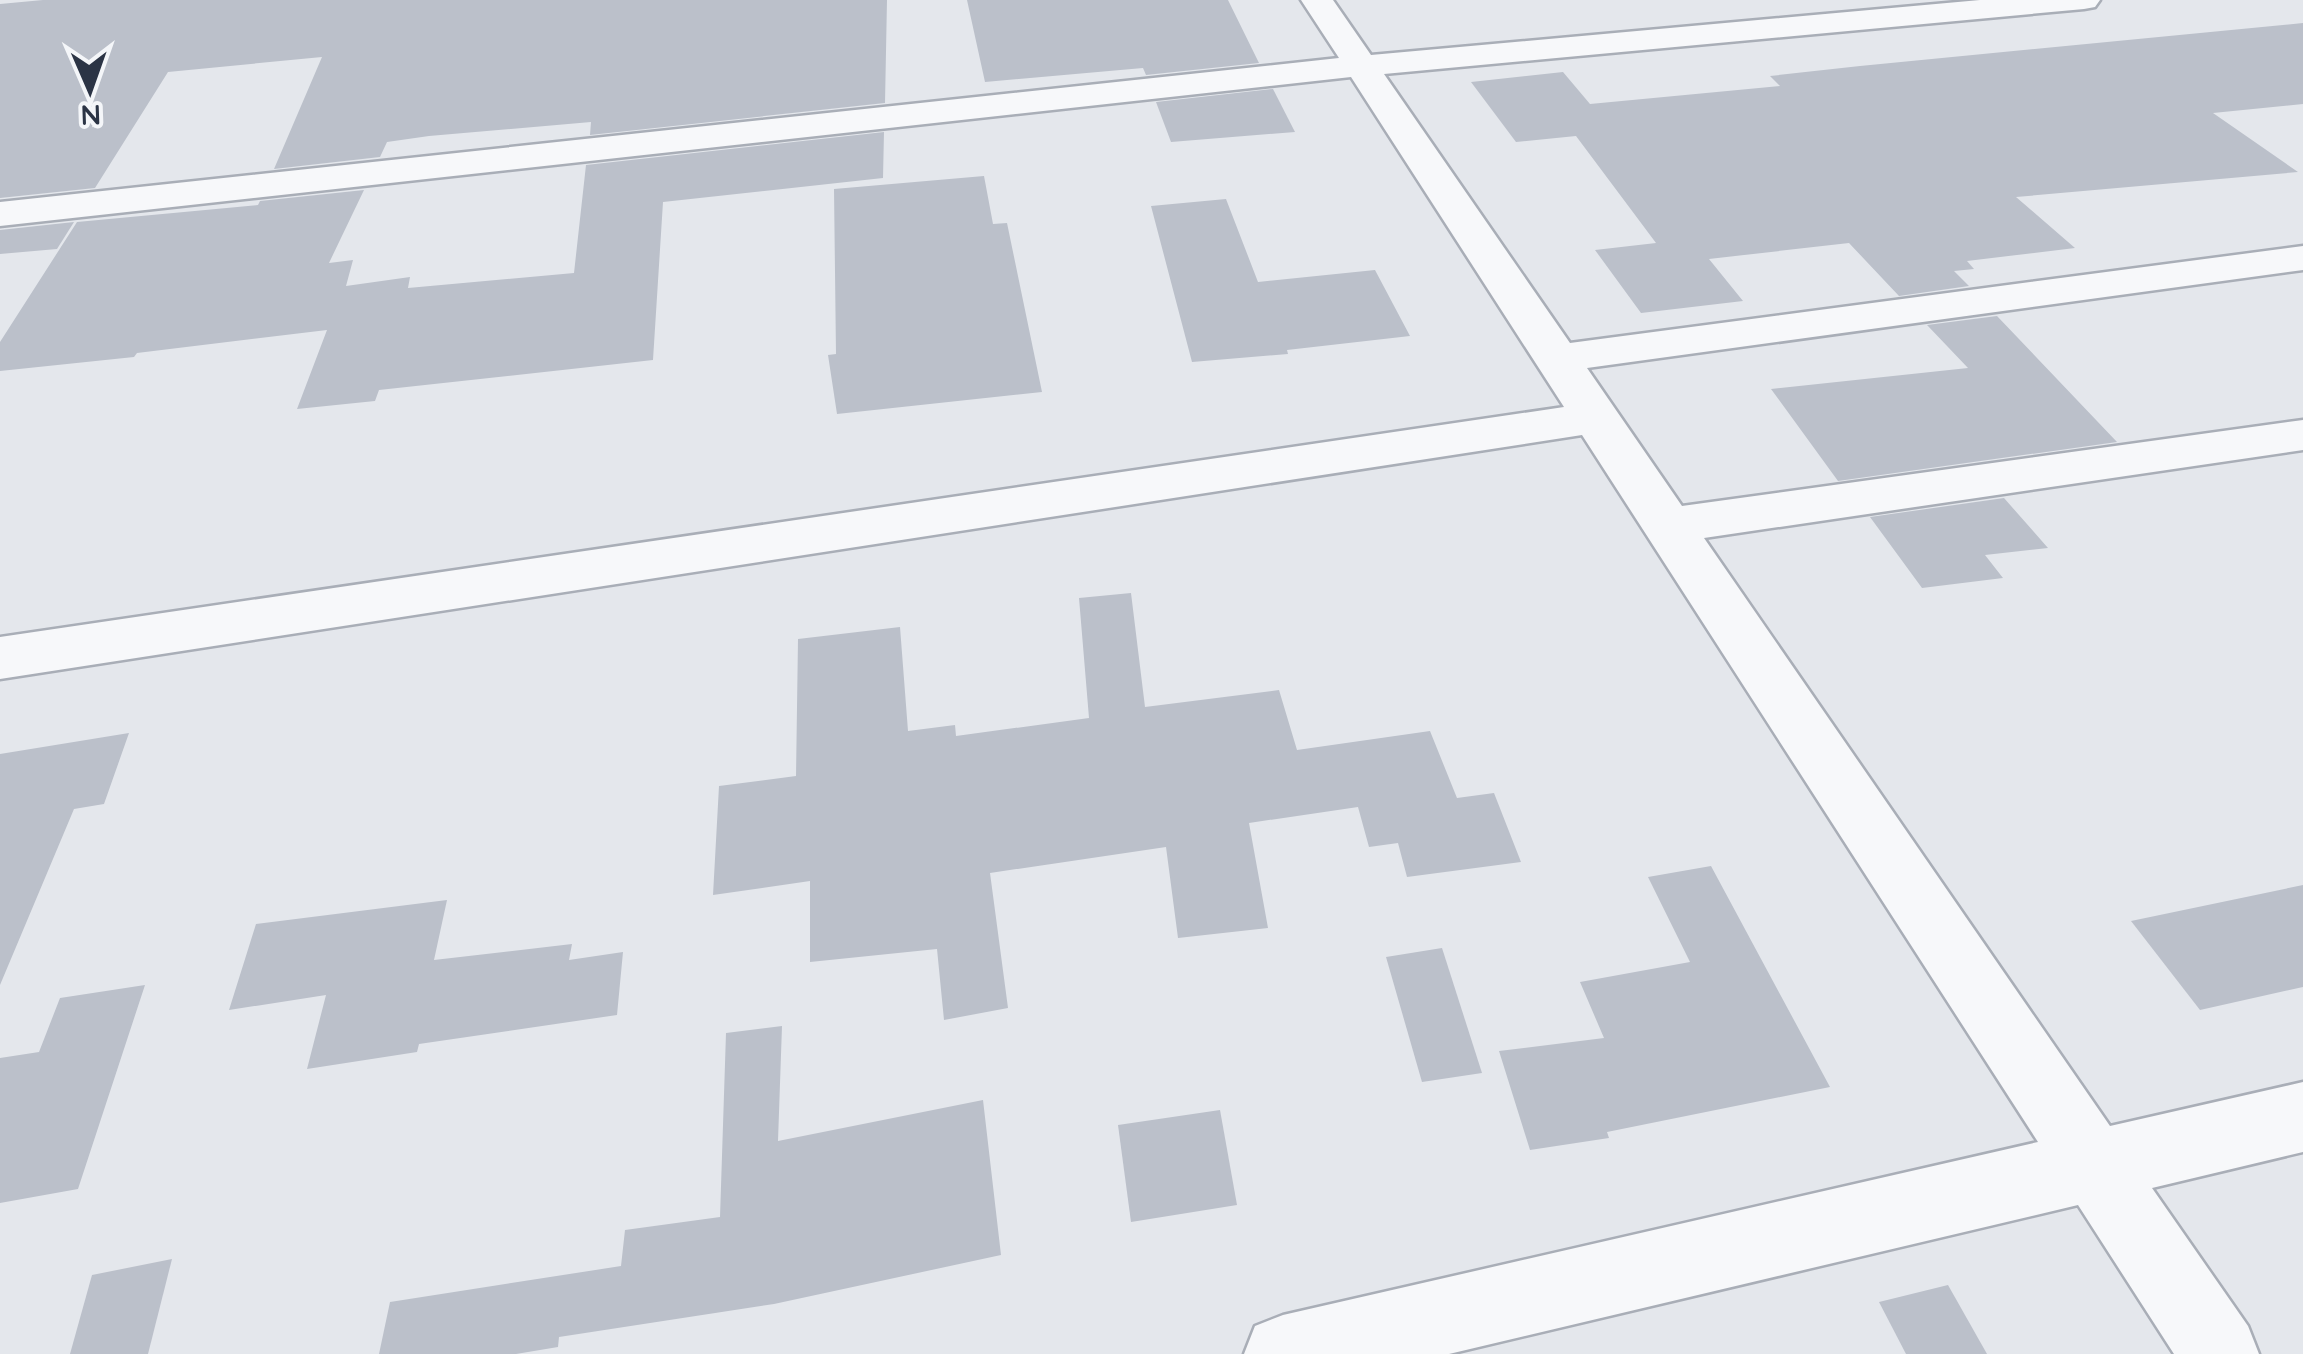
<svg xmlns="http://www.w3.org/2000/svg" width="2303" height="1354" font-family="Quicksand,sans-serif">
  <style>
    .building { fill: #bbc0ca }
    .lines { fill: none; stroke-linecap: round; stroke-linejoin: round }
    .minor-casing { stroke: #a9aeb7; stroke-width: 5 }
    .minor { fill: #f7f8fa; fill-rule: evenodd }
  </style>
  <rect width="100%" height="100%" fill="#e4e7ec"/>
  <!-- building -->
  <g class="building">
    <path d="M 43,0 L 887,0 L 885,103 L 590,135 L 591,122 L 429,136 L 387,142 L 380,157 L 274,169 L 322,57 L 168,72 L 95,188 L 0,198 L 0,4 Z"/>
    <path d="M 967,0 L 1228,0 L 1259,63 L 1146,75 L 1143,68 L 985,82 Z"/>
    <path d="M 2303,23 L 2303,104 L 2213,113 L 2298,172 L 2016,197 L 2075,248 L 1967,261 L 1974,269 L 1954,271 L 1969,286 L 1899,296 L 1849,243 L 1709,259 L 1743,301 L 1641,313 L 1595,250 L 1656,243 L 1576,136 L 1516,142 L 1471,82 L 1563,72 L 1590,104 L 1780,86 L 1770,76 L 1860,66 Z"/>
    <path d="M 1273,89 L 1295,132 L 1171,142 L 1156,102 Z"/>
    <path d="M 884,132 L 883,178 L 663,202 L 653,360 L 379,390 L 375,401 L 297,409 L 327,330 L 137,353 L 134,357 L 0,371 L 0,342 L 77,222 L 258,205 L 260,201 L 364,190 L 329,263 L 353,260 L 346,286 L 410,277 L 408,288 L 574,273 L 586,165 Z"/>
    <path d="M 984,176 L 993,224 L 1007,223 L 1042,392 L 837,414 L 828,355 L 836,354 L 834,189 Z"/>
    <path d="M 1226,199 L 1258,282 L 1375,270 L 1410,336 L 1287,350 L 1288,354 L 1192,362 L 1151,206 Z"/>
    <path d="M 74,222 L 57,249 L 0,254 L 0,230 Z"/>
    <path d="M 1997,316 L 2117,442 L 1838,481 L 1771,389 L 1968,368 L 1927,325 Z"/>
    <path d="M 2004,498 L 2048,548 L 1985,555 L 2003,578 L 1922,588 L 1870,517 Z"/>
    <path d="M 1131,593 L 1145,707 L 1279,690 L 1297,750 L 1430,731 L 1457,798 L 1494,793 L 1521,862 L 1407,877 L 1398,843 L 1369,847 L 1358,807 L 1249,823 L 1268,928 L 1178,938 L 1166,847 L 990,873 L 1008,1008 L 944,1020 L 937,949 L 810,962 L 810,881 L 713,895 L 719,786 L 796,776 L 798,639 L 900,627 L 908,731 L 955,725 L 956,736 L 1089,718 L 1079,598 Z"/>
    <path d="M 129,733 L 104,804 L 74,809 L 0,985 L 0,754 Z"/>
    <path d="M 1711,866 L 1830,1087 L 1607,1132 L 1609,1138 L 1530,1150 L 1499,1051 L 1604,1038 L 1580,982 L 1690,962 L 1648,877 Z"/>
    <path d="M 2303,885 L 2303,987 L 2200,1010 L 2131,921 Z"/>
    <path d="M 447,900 L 434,960 L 572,944 L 569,960 L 623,952 L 617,1015 L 419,1044 L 417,1052 L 307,1069 L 326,995 L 229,1010 L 256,924 Z"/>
    <path d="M 1442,948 L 1482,1073 L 1422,1082 L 1386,957 Z"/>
    <path d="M 145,985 L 78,1189 L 0,1203 L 0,1058 L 39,1052 L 60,998 Z"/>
    <path d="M 782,1026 L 778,1141 L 983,1100 L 1001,1255 L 774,1304 L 559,1337 L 558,1347 L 516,1354 L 379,1354 L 390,1302 L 621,1266 L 625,1230 L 720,1217 L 726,1033 Z"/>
    <path d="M 1220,1110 L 1237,1205 L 1131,1222 L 1118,1125 Z"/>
    <path d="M 172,1259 L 148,1354 L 70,1354 L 92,1275 Z"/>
    <path d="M 1948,1285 L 1987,1354 L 1906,1354 L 1879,1302 Z"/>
  </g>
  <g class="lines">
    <defs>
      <path id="minor" d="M 1301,0 L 1333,0 L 1371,55 L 1980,0 L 2100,0 L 2095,7 L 2084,9 L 1384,74 L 1570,343 L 2303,246 L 2303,270 L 1587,368 L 1682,506 L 2303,420 L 2303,450 L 1704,538 L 2110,1126 L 2303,1082 L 2303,1152 L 2152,1188 L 2248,1326 L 2259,1354 L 2174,1354 L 2078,1205 L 1449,1354 L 1244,1354 L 1255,1326 L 1283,1315 L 2038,1142 L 1582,435 L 0,679 L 0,637 L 1564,407 L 1351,77 L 0,226 L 0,202 L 1339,58 Z"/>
    </defs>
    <!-- minor casing -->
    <use href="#minor" class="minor-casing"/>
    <!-- minor -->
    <use href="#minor" class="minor"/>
  </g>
  <!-- north arrow -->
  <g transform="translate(90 90) rotate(178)" stroke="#f4f6f9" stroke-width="8" paint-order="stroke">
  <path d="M0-8L18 38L0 25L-18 38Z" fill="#2b3445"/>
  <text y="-15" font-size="28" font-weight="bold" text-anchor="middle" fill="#2b3445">N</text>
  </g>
</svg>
